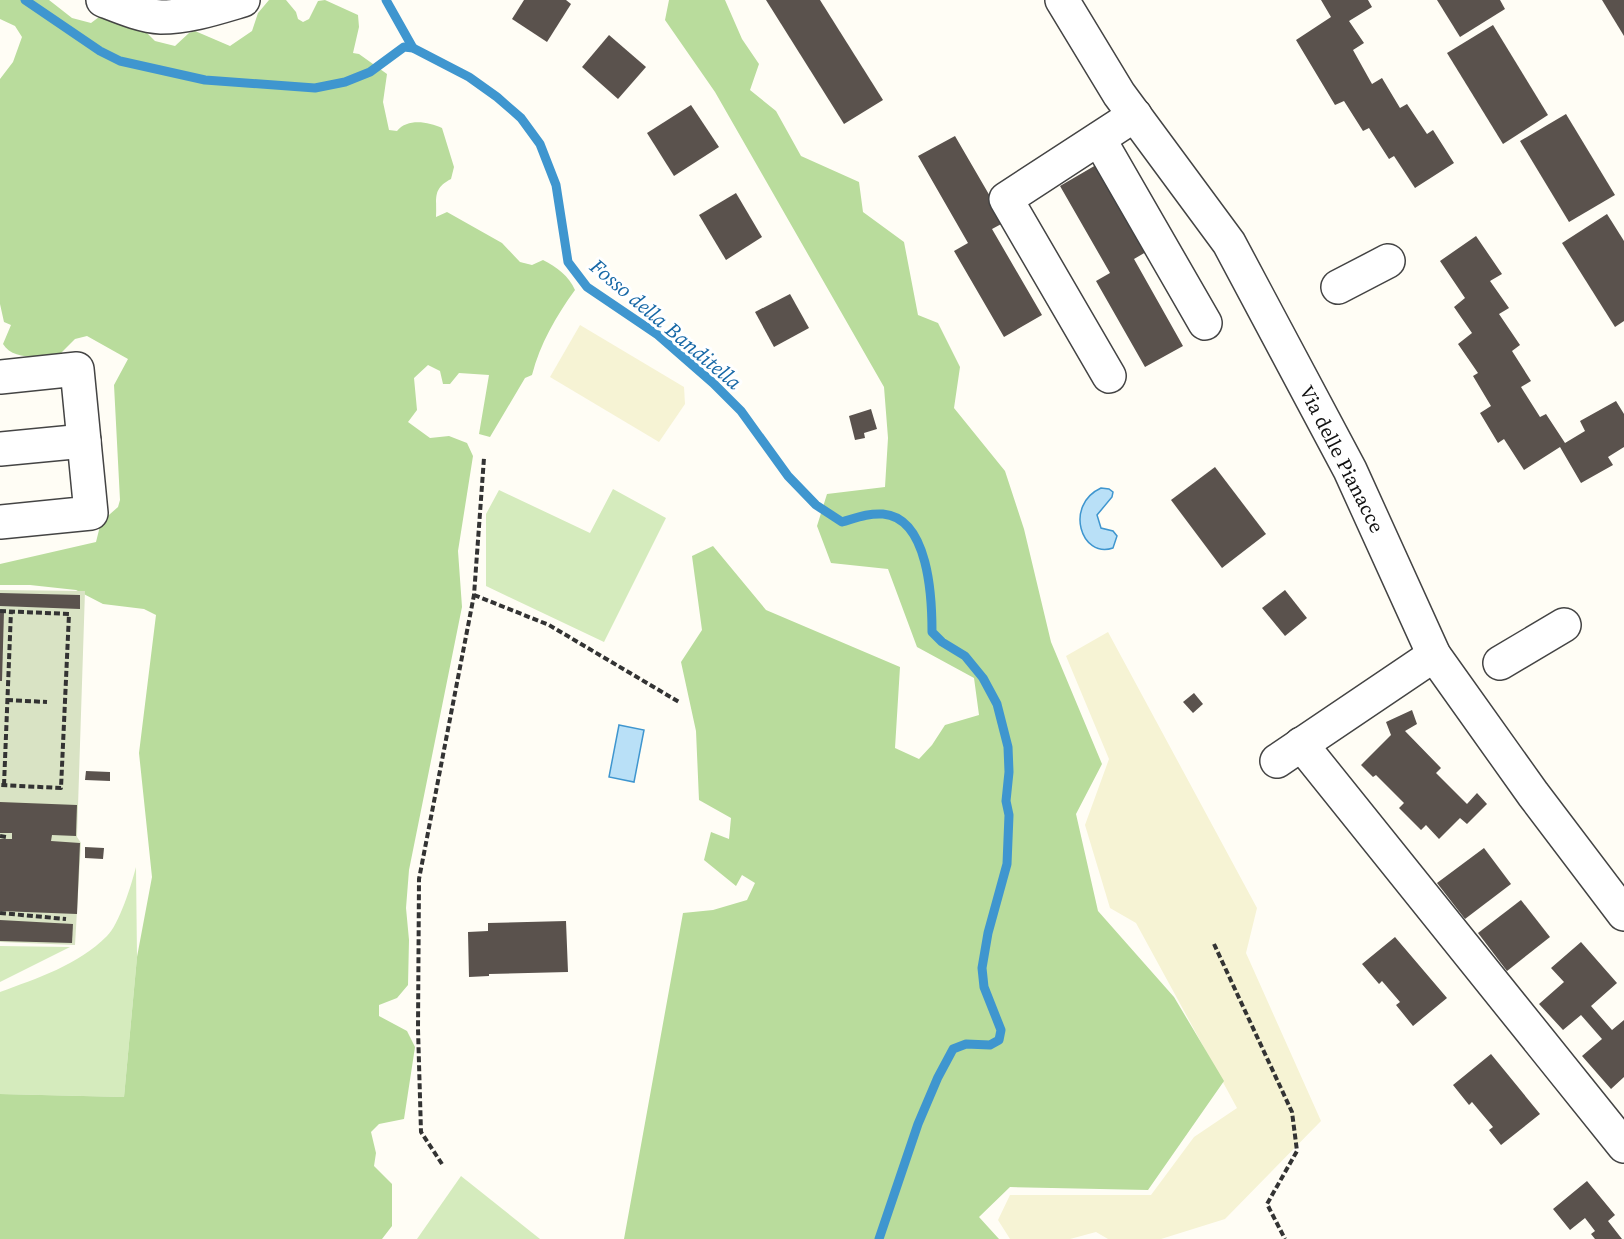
<svg xmlns="http://www.w3.org/2000/svg" width="1624" height="1239" font-family="'Source Serif 4',serif">
  <style>
    .farmland { fill: #f6f3d4 }
    .green { fill: #d5ebbd }
    .forest { fill: #b9dc9c }
    .cemetery { fill: #d9e3c4 }
    .water { fill: #b9e0f7; stroke: #3f96cf; stroke-width: 1.5 }
    .lines { fill: none; stroke-linecap: round; stroke-linejoin: round }
    .stream { stroke: #3f96cf; stroke-width: 9 }
    .building { fill: #5a524d }
    .minor-casing { stroke: #444; stroke-width: 36 }
    .path { stroke: #333; stroke-width: 4; stroke-dasharray: 6 3; stroke-linecap: butt }
    .minor { stroke: #fff; stroke-width: 33 }
    .labels { text-anchor: middle; dominant-baseline: central; stroke-width: 6; stroke-linejoin: round; paint-order: stroke }
    .street-label { font-size: 20px; fill: #111; stroke: #fff }
    .water-label { font-size: 21px; font-style: italic; fill: #1768a6; stroke: #fff }
  </style>
  <rect width="100%" height="100%" fill="#fffdf5"/>
  <!-- farmland -->
  <g class="farmland">
    <path d="M 580,325 L 684,387 L 685,404 L 659,442 L 550,377 Z"/>
    <path d="M 1108,632 L 1257,908 L 1246,953 L 1321,1121 L 1225,1219 L 1161,1239 L 1108,1239 L 1096,1232 L 1070,1239 L 1010,1239 L 998,1220 L 1010,1195 L 1151,1195 L 1194,1137 L 1237,1108 L 1136,923 L 1110,908 L 1085,825 L 1109,759 L 1066,656 Z"/>
  </g>
  <!-- green -->
  <g class="green">
    <path d="M 613,489 L 666,518 L 604,642 L 486,586 L 486,514 L 499,490 L 590,533 Z"/>
    <path d="M 136,867 L 137,957 L 124,1097 L 0,1094 L 0,992 C 38,978 78,965 107,936 C 119,925 132,883 136,867 Z"/>
    <path d="M 0,946 L 70,947 L 0,982 Z"/>
    <path d="M 461,1176 L 540,1239 L 417,1239 Z"/>
  </g>
  <!-- forest -->
  <g class="forest">
    <path d="M 0,0 L 49,0 L 72,18 L 91,23 L 107,11 L 140,26 L 155,41 L 175,46 L 189,33 L 195,31 L 230,46 L 252,31 L 258,13 L 269,0 L 286,0 L 296,12 L 298,19 L 303,22 L 309,19 L 318,1 L 325,0 L 358,15 L 359,27 L 353,53 L 359,54 L 387,74 L 383,102 L 389,130 L 397,131 C 408,118 428,122 442,128 L 454,167 L 451,179 C 432,189 437,198 436,217 L 447,212 L 502,243 L 520,262 L 532,265 L 543,260 C 557,267 569,276 575,290 C 556,316 540,344 532,375 L 525,378 L 490,437 L 479,434 L 489,375 L 459,373 L 450,384 L 443,384 L 440,371 L 428,365 L 414,378 L 417,410 L 408,422 L 430,438 L 449,436 L 467,443 L 473,456 L 458,551 L 462,607 L 409,870 L 406,908 L 409,940 L 408,985 L 397,998 L 379,1005 L 379,1016 L 407,1031 L 415,1047 L 404,1119 L 379,1124 L 371,1132 L 376,1153 L 374,1166 L 392,1184 L 392,1226 L 382,1239 L 0,1239 L 0,1094 L 124,1097 L 137,957 L 152,877 L 139,753 L 156,615 L 144,609 L 103,604 L 76,590 L 30,585 L 0,585 L 0,564 L 96,542 L 101,522 L 118,507 L 120,500 L 114,385 L 128,359 L 87,336 L 75,339 L 58,356 C 40,356 13,361 3,344 L 11,325 L 4,322 L 0,304 L 0,79 L 13,62 L 22,37 L 15,26 L 0,19 Z"/>
    <path d="M 669,0 L 725,0 L 742,39 L 759,64 L 750,90 L 776,111 L 801,156 L 859,182 L 863,212 L 904,242 L 918,315 L 938,323 L 960,367 L 954,408 L 1005,471 L 1024,529 L 1051,642 L 1102,764 L 1076,814 L 1098,911 L 1174,997 L 1224,1081 L 1148,1190 L 1010,1187 L 979,1217 L 999,1239 L 624,1239 L 683,913 L 713,910 L 747,900 L 755,883 L 742,875 L 736,886 L 704,860 L 711,832 L 729,839 L 731,818 L 699,800 L 696,731 L 681,662 L 702,630 L 692,556 L 713,546 L 766,610 L 900,667 L 895,748 L 919,759 L 932,745 L 945,725 L 979,715 L 974,678 L 917,647 L 888,569 L 831,563 L 817,526 L 827,494 L 885,487 L 888,438 L 884,387 L 715,92 L 665,20 Z"/>
  </g>
  <!-- cemetery -->
  <path class="cemetery" d="M 0,590 L 85,591 L 77,837 L 81,843 L 75,945 L 0,942 Z"/>
  <!-- water -->
  <g class="water">
    <path d="M 1101,488 L 1109,489 L 1113,492 L 1112,497 L 1097,515 L 1101,528 L 1113,531 L 1117,536 L 1113,548 C 1081,559 1064,505 1101,488 Z"/>
    <path d="M 619,725 L 644,730 L 634,782 L 609,777 Z"/>
  </g>
  <g class="lines">
    <!-- stream -->
    <g class="stream">
      <path d="M 25,0 L 100,51 L 120,61 L 205,80 L 315,88 L 345,82 L 370,72 L 404,47 L 413,48 L 469,77 L 497,97 L 521,118 L 540,144 L 556,185 L 568,262 L 587,287 L 658,335 L 713,383 L 741,411 L 788,476 L 816,505 L 842,522 C 856,518 868,513 883,514 C 929,518 932,598 932,632 L 942,642 L 965,656 L 983,678 L 997,704 L 1008,747 L 1009,772 L 1006,801 L 1009,815 L 1007,864 L 988,933 L 982,968 L 984,987 L 1001,1030 L 999,1040 L 990,1045 L 966,1044 L 953,1049 L 938,1077 L 918,1124 L 879,1239"/>
      <path d="M 386,0 L 413,48"/>
    </g>
  </g>
  <!-- building -->
  <g class="building">
    <path d="M 524,0 L 566,0 L 571,4 L 547,42 L 512,19 Z"/>
    <path d="M 766,0 L 820,0 L 883,100 L 844,124 Z"/>
    <path d="M 1321,0 L 1368,0 L 1372,7 L 1349,21 L 1364,43 L 1353,50 L 1372,84 L 1382,78 L 1400,108 L 1407,104 L 1427,134 L 1433,130 L 1454,163 L 1415,188 L 1394,156 L 1389,159 L 1369,128 L 1363,131 L 1344,101 L 1335,105 L 1296,40 L 1331,17 Z"/>
    <path d="M 1437,0 L 1500,0 L 1505,9 L 1460,37 Z"/>
    <path d="M 1602,0 L 1624,0 L 1624,36 Z"/>
    <path d="M 1493,25 L 1548,115 L 1503,144 L 1447,53 Z"/>
    <path d="M 609,35 L 646,67 L 618,99 L 582,67 Z"/>
    <path d="M 691,105 L 719,147 L 674,176 L 647,133 Z"/>
    <path d="M 1566,114 L 1615,195 L 1569,222 L 1520,141 Z"/>
    <path d="M 955,136 L 1005,222 L 992,229 L 1042,315 L 1004,337 L 954,251 L 968,243 L 918,156 Z"/>
    <path d="M 1096,165 L 1146,252 L 1134,259 L 1183,346 L 1145,367 L 1096,281 L 1110,273 L 1060,186 Z"/>
    <path d="M 736,193 L 762,237 L 726,260 L 699,215 Z"/>
    <path d="M 1607,214 L 1624,241 L 1624,321 L 1615,327 L 1562,243 Z"/>
    <path d="M 1476,236 L 1502,274 L 1490,281 L 1509,308 L 1499,314 L 1520,345 L 1512,351 L 1531,381 L 1521,387 L 1540,417 L 1546,414 L 1565,443 L 1585,431 L 1580,421 L 1616,401 L 1624,414 L 1624,447 L 1608,457 L 1613,465 L 1581,483 L 1560,447 L 1524,470 L 1504,439 L 1498,443 L 1480,413 L 1491,406 L 1473,376 L 1478,373 L 1458,344 L 1472,333 L 1454,307 L 1465,298 L 1440,261 Z"/>
    <path d="M 790,294 L 809,328 L 774,347 L 755,312 Z"/>
    <path d="M 871,409 L 877,429 L 864,433 L 865,438 L 855,440 L 849,416 Z"/>
    <path d="M 1215,467 L 1266,534 L 1222,568 L 1171,500 Z"/>
    <path d="M 1285,590 L 1307,618 L 1285,636 L 1262,608 Z"/>
    <path d="M 0,593 L 80,595 L 80,609 L 0,606 Z"/>
    <path d="M 0,611 L 4,611 L 2,681 L 0,681 Z"/>
    <path d="M 1194,693 L 1203,704 L 1193,713 L 1183,702 Z"/>
    <path d="M 1412,710 L 1417,724 L 1405,731 L 1441,768 L 1436,773 L 1467,804 L 1477,793 L 1487,804 L 1467,824 L 1460,818 L 1439,839 L 1426,825 L 1421,830 L 1399,808 L 1404,803 L 1376,775 L 1373,777 L 1361,765 L 1391,735 L 1386,722 Z"/>
    <path d="M 86,771 L 110,772 L 110,781 L 85,780 Z"/>
    <path d="M 0,802 L 77,805 L 76,836 L 52,835 L 51,841 L 80,843 L 77,914 L 0,911 L 0,839 L 12,839 L 12,833 L 0,833 Z"/>
    <path d="M 85,847 L 104,848 L 103,859 L 85,858 Z"/>
    <path d="M 1484,848 L 1511,884 L 1465,919 L 1437,883 Z"/>
    <path d="M 1521,900 L 1550,937 L 1507,971 L 1478,933 Z"/>
    <path d="M 0,920 L 73,924 L 72,943 L 0,941 Z"/>
    <path d="M 566,921 L 568,972 L 489,974 L 489,976 L 469,977 L 468,932 L 488,931 L 488,923 Z"/>
    <path d="M 1395,937 L 1447,998 L 1413,1026 L 1396,1005 L 1400,1002 L 1382,981 L 1379,984 L 1362,964 Z"/>
    <path d="M 1581,942 L 1617,983 L 1591,1006 L 1612,1030 L 1624,1020 L 1624,1077 L 1611,1089 L 1582,1056 L 1602,1039 L 1581,1015 L 1563,1030 L 1539,1004 L 1564,982 L 1551,968 Z"/>
    <path d="M 1491,1054 L 1540,1114 L 1501,1145 L 1489,1130 L 1493,1127 L 1472,1102 L 1469,1105 L 1453,1085 Z"/>
    <path d="M 1587,1181 L 1615,1215 L 1608,1221 L 1622,1239 L 1595,1239 L 1591,1234 L 1595,1231 L 1585,1218 L 1570,1230 L 1553,1209 Z"/>
  </g>
  <g class="lines">
    <defs>
      <g id="minor">
        <path d="M 103,0 C 121,7 142,16 161,17 C 189,17 216,8 243,0"/>
        <path d="M 1062,0 L 1119,94 L 1229,243 L 1350,470 L 1434,655 L 1533,794 L 1624,914"/>
        <path d="M 1099,139 L 1205,323"/>
        <path d="M 1338,287 L 1388,261"/>
        <path d="M 1109,376 L 1006,199 L 1135,115"/>
        <path d="M 0,377 L 77,369 L 91,513 L 0,522"/>
        <path d="M 0,449 L 84,441"/>
        <path d="M 1500,663 L 1564,625"/>
        <path d="M 1301,744 L 1624,1146"/>
        <path d="M 1277,761 L 1434,655"/>
      </g>
    </defs>
    <!-- minor casing -->
    <use href="#minor" class="minor-casing"/>
    <!-- path -->
    <g class="path">
      <path d="M 474,595 L 549,625 L 679,702"/>
      <path d="M 0,611 L 69,614 L 61,788 L 0,785"/>
      <path d="M 7,700 L 47,702"/>
      <path d="M 4,785 L 11,611"/>
      <path d="M 0,836 L 6,837"/>
      <path d="M 0,913 L 66,919"/>
      <path d="M 1214,944 L 1292,1112 L 1297,1151 L 1267,1204 L 1285,1239"/>
      <path d="M 442,1164 L 421,1132 L 418,1029 L 419,879 L 474,595 L 484,458"/>
    </g>
    <!-- minor -->
    <use href="#minor" class="minor"/>
  </g>
  <g class="labels">
    <!-- street labels -->
    <g class="street-label">
      <text transform="translate(1342 459) rotate(63)">Via delle Pianacce</text>
    </g>
    <!-- water labels -->
    <g class="water-label">
      <text transform="translate(666 324) rotate(40)">Fosso della Banditella</text>
    </g>
  </g>
</svg>
